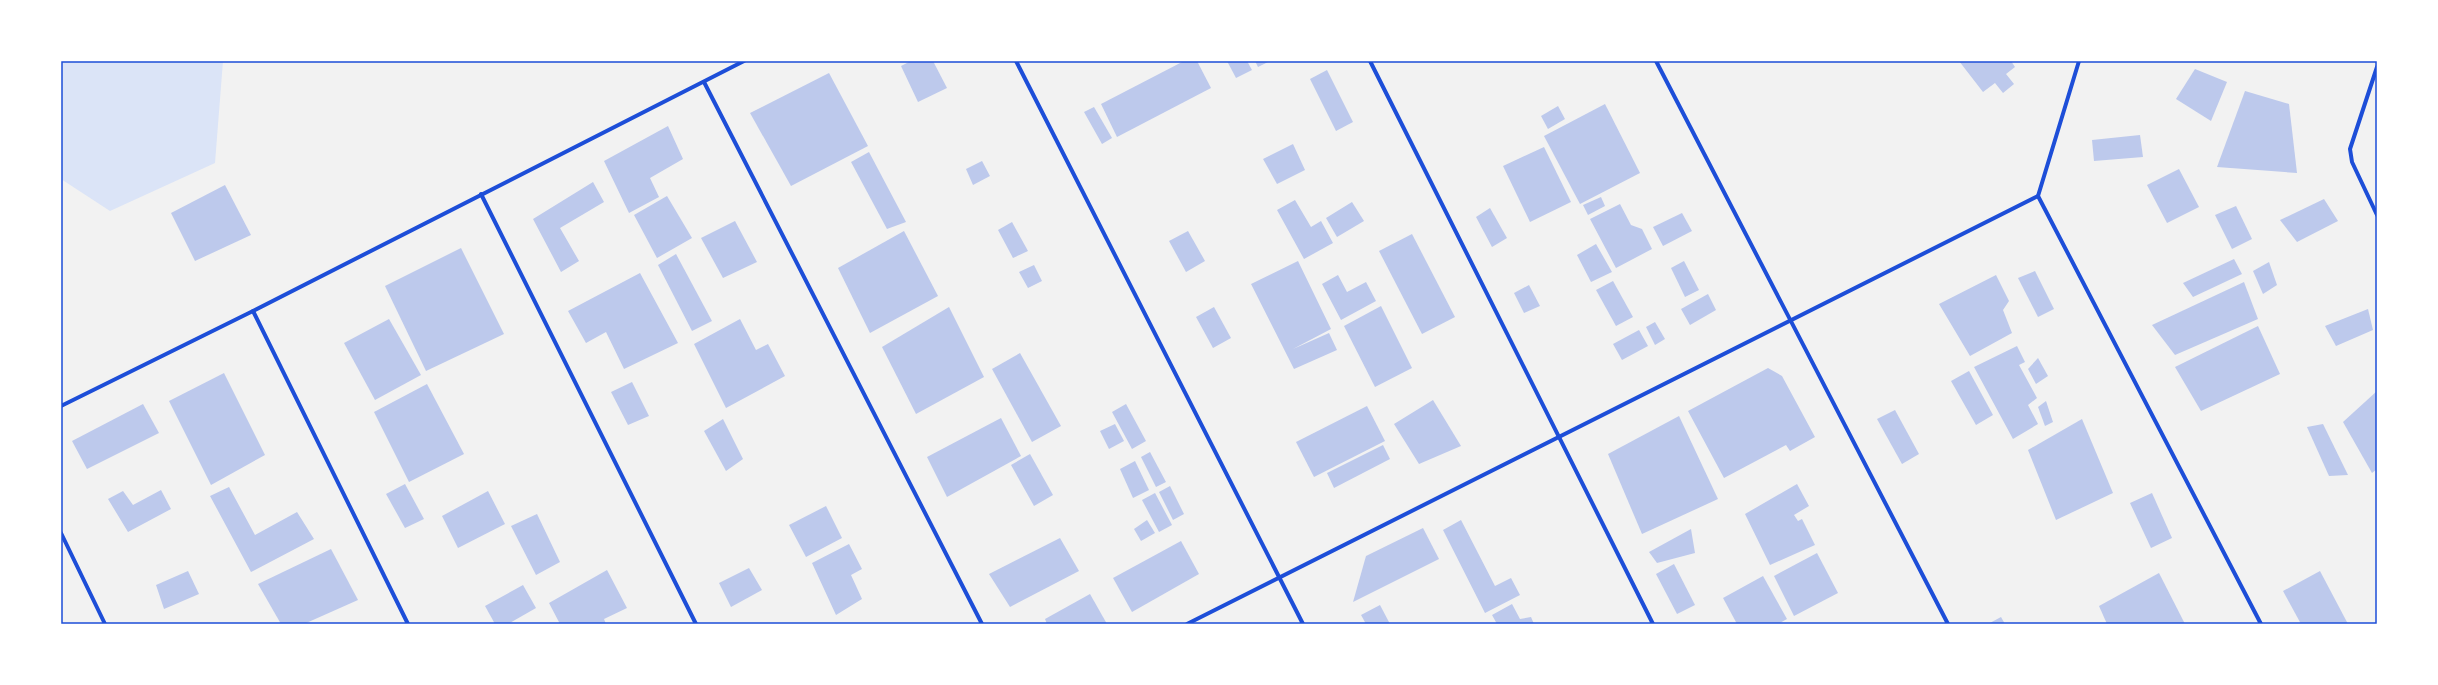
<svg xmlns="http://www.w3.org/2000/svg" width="2438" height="685" font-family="Overpass,sans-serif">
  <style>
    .green { fill: #dbe4f7 }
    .building { fill: #bdc9ec }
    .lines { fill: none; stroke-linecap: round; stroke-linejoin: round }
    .minor { stroke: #1d4ed8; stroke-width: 4 }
    .neatline { fill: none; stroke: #1d4ed8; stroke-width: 1.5 }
  </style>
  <rect width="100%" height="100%" fill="#f2f2f2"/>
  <!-- green -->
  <path class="green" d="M 61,61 L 223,61 L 215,163 L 110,211 L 61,179 Z"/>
  <!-- building -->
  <g class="building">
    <path d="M 911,61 L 933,61 L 947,88 L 918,102 L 901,66 Z"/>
    <path d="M 1184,61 L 1197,61 L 1211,88 L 1117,137 L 1101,104 Z"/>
    <path d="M 1227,61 L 1247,61 L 1252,70 L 1236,78 Z"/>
    <path d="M 1255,61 L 1270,61 L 1258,67 Z"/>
    <path d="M 1959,61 L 2011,61 L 2015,67 L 2006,74 L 2014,84 L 2003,93 L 1995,83 L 1983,92 Z"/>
    <path d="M 2195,69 L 2227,82 L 2211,121 L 2176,99 Z"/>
    <path d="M 1327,70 L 1353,122 L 1336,131 L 1310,79 Z"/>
    <path d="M 829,73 L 868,146 L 791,186 L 750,113 Z"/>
    <path d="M 2245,91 L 2289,104 L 2297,173 L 2217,167 Z"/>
    <path d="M 1605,104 L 1640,173 L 1580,204 L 1544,136 Z"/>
    <path d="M 1558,106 L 1565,119 L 1548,129 L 1541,116 Z"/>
    <path d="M 1094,107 L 1112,138 L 1102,144 L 1084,112 Z"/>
    <path d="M 668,126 L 683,159 L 650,178 L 659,197 L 629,213 L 604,161 Z"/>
    <path d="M 2140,135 L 2143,157 L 2094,161 L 2092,140 Z"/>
    <path d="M 1293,144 L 1305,170 L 1277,184 L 1263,159 Z"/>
    <path d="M 1544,147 L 1571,202 L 1530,222 L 1503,166 Z"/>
    <path d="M 869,152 L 906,222 L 887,229 L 851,162 Z"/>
    <path d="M 982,161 L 990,176 L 973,185 L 966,169 Z"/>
    <path d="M 2179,169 L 2199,207 L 2167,223 L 2147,185 Z"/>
    <path d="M 593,182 L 604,202 L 560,228 L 579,261 L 561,272 L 533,219 Z"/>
    <path d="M 225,185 L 251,235 L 195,261 L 171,213 Z"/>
    <path d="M 667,196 L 692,238 L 657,258 L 634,215 Z"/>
    <path d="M 1601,197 L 1605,206 L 1588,215 L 1583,205 Z"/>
    <path d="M 2324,199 L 2338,221 L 2297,242 L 2280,220 Z"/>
    <path d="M 1295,200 L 1311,227 L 1321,221 L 1333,243 L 1304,259 L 1277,210 Z"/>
    <path d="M 1352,202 L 1364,221 L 1337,237 L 1326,218 Z"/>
    <path d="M 1620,204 L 1631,225 L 1642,229 L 1652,249 L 1616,268 L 1590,219 Z"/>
    <path d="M 2236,206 L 2252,239 L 2232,249 L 2215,215 Z"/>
    <path d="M 1490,208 L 1507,238 L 1492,247 L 1476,217 Z"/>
    <path d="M 1682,213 L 1692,231 L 1663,246 L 1653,227 Z"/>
    <path d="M 735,221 L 757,262 L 723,278 L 701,238 Z"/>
    <path d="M 1012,222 L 1028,251 L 1013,258 L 998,230 Z"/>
    <path d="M 904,231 L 938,296 L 870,333 L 838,268 Z"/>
    <path d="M 1188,231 L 1205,261 L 1186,272 L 1169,241 Z"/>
    <path d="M 1412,234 L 1455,317 L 1422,334 L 1379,251 Z"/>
    <path d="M 1596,244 L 1612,272 L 1591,282 L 1577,255 Z"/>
    <path d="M 461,248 L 504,334 L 426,371 L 385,286 Z"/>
    <path d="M 676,254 L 712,321 L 692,331 L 658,265 Z"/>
    <path d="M 2234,259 L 2242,274 L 2193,297 L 2183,283 Z"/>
    <path d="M 1298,261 L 1331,329 L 1293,349 L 1329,333 L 1337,350 L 1294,369 L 1251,284 Z"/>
    <path d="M 1684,261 L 1699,290 L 1685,297 L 1671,268 Z"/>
    <path d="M 2269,262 L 2277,285 L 2263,294 L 2253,271 Z"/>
    <path d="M 1034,265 L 1042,281 L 1028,288 L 1019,272 Z"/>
    <path d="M 2035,271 L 2054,309 L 2038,317 L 2018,278 Z"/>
    <path d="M 640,273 L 678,343 L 624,369 L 606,332 L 586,343 L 568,311 Z"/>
    <path d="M 1338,275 L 1347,292 L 1366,282 L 1376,301 L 1341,320 L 1322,284 Z"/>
    <path d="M 1996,275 L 2009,301 L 2003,310 L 2012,333 L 1970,356 L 1939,304 Z"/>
    <path d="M 1613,281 L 1633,317 L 1616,326 L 1596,290 Z"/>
    <path d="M 2244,282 L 2258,319 L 2175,355 L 2152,325 Z"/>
    <path d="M 1529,285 L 1540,306 L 1524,313 L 1514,293 Z"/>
    <path d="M 1708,294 L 1716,310 L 1690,325 L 1681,309 Z"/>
    <path d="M 1381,306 L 1412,368 L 1375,387 L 1344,326 Z"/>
    <path d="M 949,307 L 984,377 L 916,414 L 882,347 Z"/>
    <path d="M 1214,307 L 1231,338 L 1213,348 L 1196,317 Z"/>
    <path d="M 2368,309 L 2373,330 L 2336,346 L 2325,326 Z"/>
    <path d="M 389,319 L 421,375 L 375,400 L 344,343 Z"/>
    <path d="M 740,319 L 756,350 L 768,344 L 785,376 L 726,408 L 694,344 Z"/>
    <path d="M 1655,322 L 1665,339 L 1655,345 L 1646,327 Z"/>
    <path d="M 2258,326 L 2280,374 L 2201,411 L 2175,367 Z"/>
    <path d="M 1639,330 L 1648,346 L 1622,360 L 1613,344 Z"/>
    <path d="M 2017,346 L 2025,362 L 2019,365 L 2037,398 L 2028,405 L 2038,424 L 2013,439 L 1974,367 Z"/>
    <path d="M 1020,353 L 1061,426 L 1032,442 L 992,369 Z"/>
    <path d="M 2038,358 L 2048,376 L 2036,384 L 2028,369 Z"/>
    <path d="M 1768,368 L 1782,376 L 1815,437 L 1790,451 L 1786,445 L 1724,478 L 1688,411 Z"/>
    <path d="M 1969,371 L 1993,415 L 1976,425 L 1951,381 Z"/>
    <path d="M 224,373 L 265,455 L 211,485 L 169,401 Z"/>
    <path d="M 632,382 L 649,416 L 628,425 L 611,392 Z"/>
    <path d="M 427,384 L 464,454 L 409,482 L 374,412 Z"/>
    <path d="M 2377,391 L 2377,469 L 2372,473 L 2343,422 Z"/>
    <path d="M 1433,400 L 1461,446 L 1419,464 L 1394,424 Z"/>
    <path d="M 2046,401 L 2053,422 L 2045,426 L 2038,407 Z"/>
    <path d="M 143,404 L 159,433 L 87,469 L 72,441 Z"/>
    <path d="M 1126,404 L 1146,441 L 1132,449 L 1112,412 Z"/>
    <path d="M 1367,406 L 1385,441 L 1314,477 L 1296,442 Z"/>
    <path d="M 1895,410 L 1919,454 L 1902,464 L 1877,419 Z"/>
    <path d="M 1679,416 L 1718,499 L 1642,534 L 1608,454 Z"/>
    <path d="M 1001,418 L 1021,456 L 947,497 L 927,457 Z"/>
    <path d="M 723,419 L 743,459 L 726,471 L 704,431 Z"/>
    <path d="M 2082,419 L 2113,493 L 2056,520 L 2028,450 Z"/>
    <path d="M 1115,424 L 1124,441 L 1109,449 L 1100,431 Z"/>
    <path d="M 2323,424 L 2348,475 L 2329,476 L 2307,427 Z"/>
    <path d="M 1383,445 L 1390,459 L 1334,488 L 1327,473 Z"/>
    <path d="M 1150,452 L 1166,482 L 1156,487 L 1141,457 Z"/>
    <path d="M 1030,454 L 1053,495 L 1034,506 L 1011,465 Z"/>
    <path d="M 1135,461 L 1149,490 L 1133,498 L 1120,469 Z"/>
    <path d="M 405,484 L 424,519 L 405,528 L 386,494 Z"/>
    <path d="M 1797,484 L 1809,506 L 1794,515 L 1798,521 L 1802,519 L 1815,545 L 1770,565 L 1745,514 Z"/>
    <path d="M 1170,486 L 1184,514 L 1173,520 L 1159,492 Z"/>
    <path d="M 229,487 L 255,535 L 297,512 L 314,539 L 251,572 L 210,496 Z"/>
    <path d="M 161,490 L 171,509 L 128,532 L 108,499 L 123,491 L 133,505 Z"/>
    <path d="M 488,491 L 505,524 L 458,548 L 442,516 Z"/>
    <path d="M 1155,493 L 1172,525 L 1159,532 L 1142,500 Z"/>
    <path d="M 2152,493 L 2172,538 L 2151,548 L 2130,503 Z"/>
    <path d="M 826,506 L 842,538 L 806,557 L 789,525 Z"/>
    <path d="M 537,514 L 560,562 L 536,575 L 511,526 Z"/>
    <path d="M 1147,520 L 1155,533 L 1141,541 L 1134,529 Z"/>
    <path d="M 1461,520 L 1495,586 L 1511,578 L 1520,595 L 1485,613 L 1443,530 Z"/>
    <path d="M 1423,528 L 1439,559 L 1353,602 L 1366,556 Z"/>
    <path d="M 1691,529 L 1695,553 L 1657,563 L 1649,552 Z"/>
    <path d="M 1060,538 L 1079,571 L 1010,607 L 989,574 Z"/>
    <path d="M 1181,541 L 1199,574 L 1132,612 L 1113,578 Z"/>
    <path d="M 849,544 L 862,569 L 851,575 L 862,599 L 836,615 L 812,563 Z"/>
    <path d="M 331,549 L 358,600 L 304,624 L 281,624 L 258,584 Z"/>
    <path d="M 1817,553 L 1838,593 L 1794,616 L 1774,576 Z"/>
    <path d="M 1674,564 L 1695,605 L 1677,614 L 1656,574 Z"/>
    <path d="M 749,568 L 762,590 L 731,607 L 719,583 Z"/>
    <path d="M 607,570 L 627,608 L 604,619 L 606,624 L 560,624 L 549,603 Z"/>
    <path d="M 188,571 L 199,594 L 164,609 L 156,585 Z"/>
    <path d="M 2320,571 L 2348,624 L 2301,624 L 2283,591 Z"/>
    <path d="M 2159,573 L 2185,624 L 2107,624 L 2099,606 Z"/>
    <path d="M 1763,576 L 1787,619 L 1778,624 L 1737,624 L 1723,598 Z"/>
    <path d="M 523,585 L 536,608 L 508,624 L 495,624 L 485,606 Z"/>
    <path d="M 1090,594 L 1107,624 L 1047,624 L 1045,619 Z"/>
    <path d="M 1512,604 L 1520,619 L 1531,617 L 1534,624 L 1497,624 L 1492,615 Z"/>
    <path d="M 1380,605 L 1390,624 L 1366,624 L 1361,615 Z"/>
    <path d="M 2001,617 L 2005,624 L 1988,624 Z"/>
  </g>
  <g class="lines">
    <!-- minor -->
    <g class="minor">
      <path d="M 1016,61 L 1303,624"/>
      <path d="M 1370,61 L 1653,624"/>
      <path d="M 1656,61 L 1948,624"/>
      <path d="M 2079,61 L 2038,196 L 2261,624"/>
      <path d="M 2377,67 L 2350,149 L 2352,162 L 2377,215"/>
      <path d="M 704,82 L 982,624"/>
      <path d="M 481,194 L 696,624"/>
      <path d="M 253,311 L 408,624"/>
      <path d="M 61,406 L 253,311 L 744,61"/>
      <path d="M 61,533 L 105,624"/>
      <path d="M 1187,624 L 2038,196"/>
    </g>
  </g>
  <!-- border -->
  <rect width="2438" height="685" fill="none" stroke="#ffffff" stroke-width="124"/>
  <rect x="62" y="62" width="2314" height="561" class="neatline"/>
</svg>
